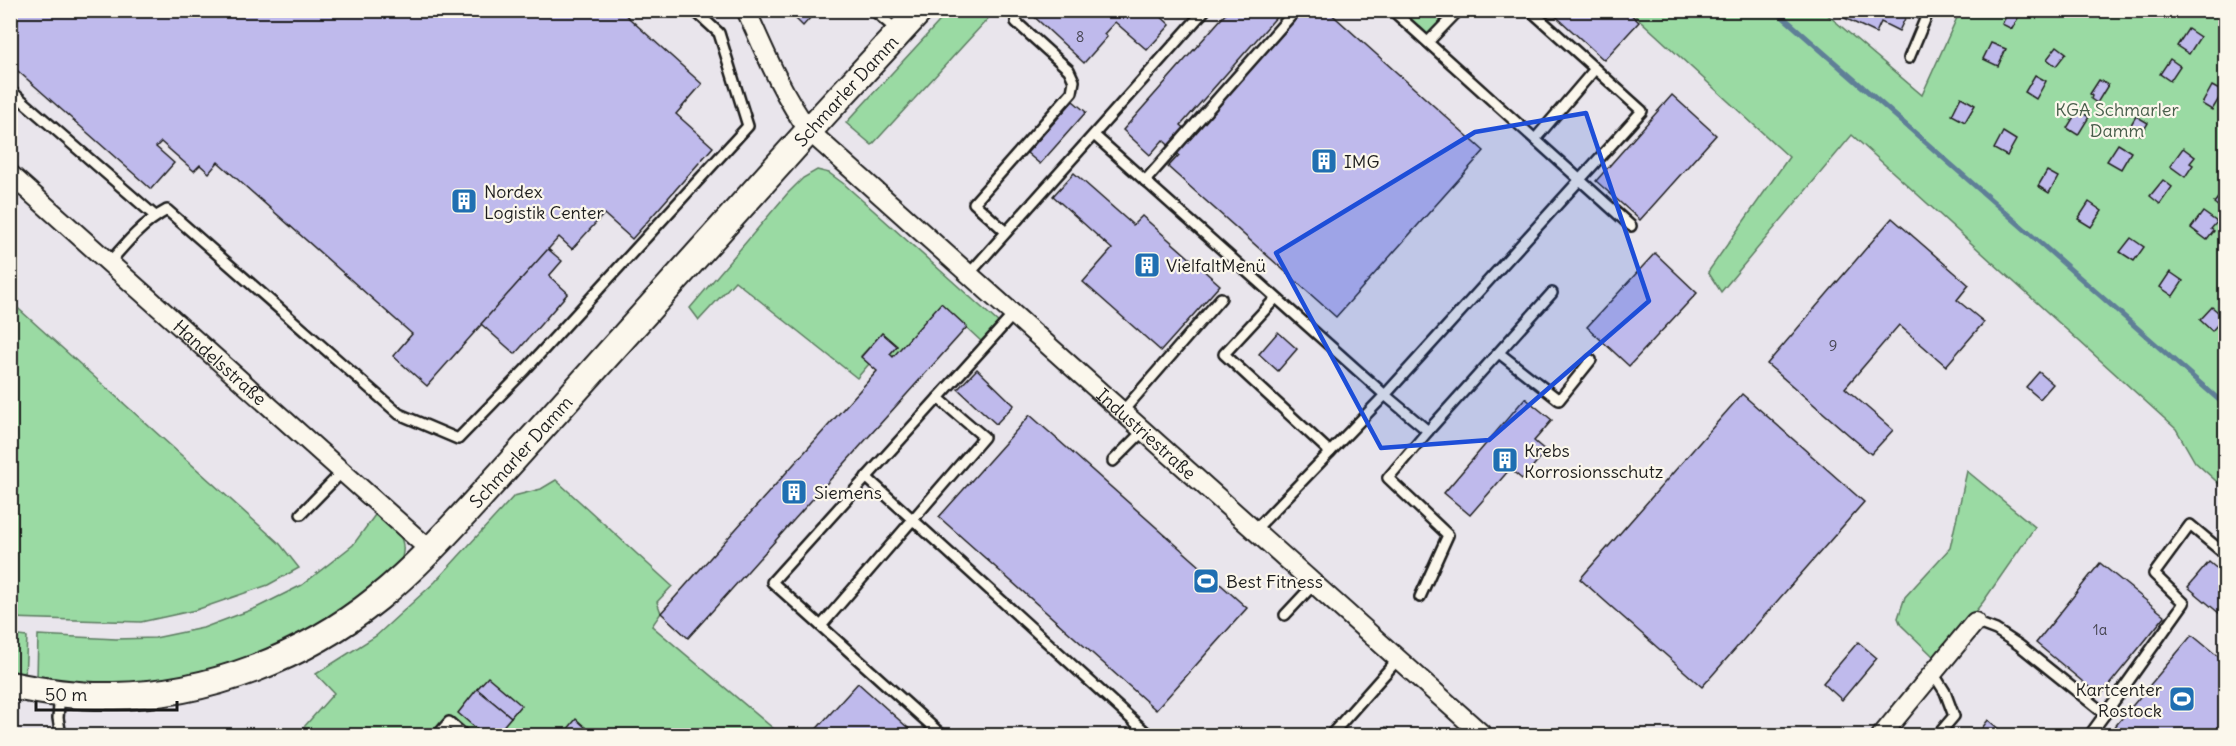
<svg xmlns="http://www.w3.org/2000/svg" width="2236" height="746" font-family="Delius,sans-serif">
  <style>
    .green { fill: #9adaa3; stroke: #5b7b60; stroke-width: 1.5 }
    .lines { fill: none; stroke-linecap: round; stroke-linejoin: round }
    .stream { stroke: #5f7f97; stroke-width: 5 }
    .building { fill: #bfbaec; stroke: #1c1c1c; stroke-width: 1.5; fill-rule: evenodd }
    .lane-casing { stroke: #1c1c1c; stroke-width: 14 }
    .street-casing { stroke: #1c1c1c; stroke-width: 22 }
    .secondary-casing { stroke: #1c1c1c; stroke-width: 30 }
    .lane { stroke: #fbf7ec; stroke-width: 9 }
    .street { stroke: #fbf7ec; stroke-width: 18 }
    .secondary { stroke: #fbf7ec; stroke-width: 26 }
    .marked { fill: #1d4ed8; fill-opacity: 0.2; stroke: #1d4ed8; stroke-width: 4.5; stroke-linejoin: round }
    .labels { text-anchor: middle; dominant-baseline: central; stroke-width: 4.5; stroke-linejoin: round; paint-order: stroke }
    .number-label { font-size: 15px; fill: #454450 }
    .street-label { font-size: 18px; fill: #1c1c1c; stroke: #fbf7ec }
    .park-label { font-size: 18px; fill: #485e4b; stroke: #fbf7ec }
    .poi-label { font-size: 18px; fill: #1c1c1c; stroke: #fbf7ec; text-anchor: start }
  </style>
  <rect width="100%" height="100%" fill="#e9e5ec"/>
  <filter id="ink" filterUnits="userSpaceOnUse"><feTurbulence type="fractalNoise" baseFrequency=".0167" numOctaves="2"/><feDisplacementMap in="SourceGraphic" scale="12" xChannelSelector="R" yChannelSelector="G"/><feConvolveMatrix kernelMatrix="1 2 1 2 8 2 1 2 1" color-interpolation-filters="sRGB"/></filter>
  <g filter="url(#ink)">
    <!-- green -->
    <g class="green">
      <path d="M 949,11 L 995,11 L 872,145 L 846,123 Z"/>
      <path d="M 1392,11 L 1459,11 L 1428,42 Z"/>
      <path d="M 1630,11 L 1823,11 L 1922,95 L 1960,11 L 2225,11 L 2225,489 L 2195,462 L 2176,429 L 1852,135 L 1721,292 L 1708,272 L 1789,157 Z"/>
      <path d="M 817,170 L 829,173 L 844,184 L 999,323 L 982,342 L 941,304 L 893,357 L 890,354 L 897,346 L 882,333 L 861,356 L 869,364 L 857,378 L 735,281 L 699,320 L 690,308 L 787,194 L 803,178 Z"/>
      <path d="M 11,302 L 280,544 L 299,568 L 268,585 L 196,610 L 141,622 L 11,618 Z"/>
      <path d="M 1967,471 L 2035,527 L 1983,602 L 1936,659 L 1901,625 L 1898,618 L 1905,597 L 1950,548 Z"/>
      <path d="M 556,480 L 672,586 L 657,602 L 661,613 L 652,626 L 781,735 L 296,736 L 334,693 L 316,674 L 376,636 L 435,582 L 514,496 L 541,489 Z"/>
      <path d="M 381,514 C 392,525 405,535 403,552 C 402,566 388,574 378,583 C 320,632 244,667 169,678 C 125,685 81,682 37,679 L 38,635 L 116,639 L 155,638 L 203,628 L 256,608 L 302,585 L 353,545 L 375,515 Z"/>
      <path d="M 10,635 L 27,637 L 25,677 L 11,673 Z"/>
    </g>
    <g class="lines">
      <!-- stream -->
      <path class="stream" d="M 1775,10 L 2226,406"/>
    </g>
    <!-- building -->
    <g class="building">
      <path d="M 10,10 L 620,10 L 702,84 L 676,114 L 713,147 L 632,239 L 604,214 L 572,249 L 559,237 L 427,386 L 393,356 L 412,334 L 218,162 L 209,173 L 200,165 L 194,171 L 161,142 L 156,147 L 174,163 L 151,189 L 10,64 Z"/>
      <path d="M 787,10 L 817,10 L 803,26 Z"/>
      <path d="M 1027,10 L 1077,10 L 1082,15 L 1087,10 L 1154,10 L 1170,25 L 1147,50 L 1115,22 L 1104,34 L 1107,37 L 1084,63 Z"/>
      <path d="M 1229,10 L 1302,10 L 1305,13 L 1307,10 L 1327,10 L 1484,151 L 1336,317 L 1168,167 L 1179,155 L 1163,140 L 1150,155 L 1123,130 ZM 1280,13 L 1291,23 L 1192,135 L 1181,125 Z"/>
      <path d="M 1549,10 L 1626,10 L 1639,22 L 1604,60 Z"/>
      <path d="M 1828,10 L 1909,10 L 1899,31 L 1881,22 L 1876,33 Z"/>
      <path d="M 2009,11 L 2019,16 L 2012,29 L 2002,24 Z"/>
      <path d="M 2188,29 L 2200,37 L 2189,54 L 2177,46 Z"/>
      <path d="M 1991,43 L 2006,49 L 1998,66 L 1983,59 Z"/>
      <path d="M 2057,46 L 2066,53 L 2056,66 L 2047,59 Z"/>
      <path d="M 2170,59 L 2180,66 L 2170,81 L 2160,74 Z"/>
      <path d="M 2035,75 L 2046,81 L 2036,99 L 2025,92 Z"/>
      <path d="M 2099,80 L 2108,85 L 2097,103 L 2091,99 L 2092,96 L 2090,94 Z"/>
      <path d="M 2212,86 L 2223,92 L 2212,110 L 2202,104 Z"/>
      <path d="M 1672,95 L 1716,135 L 1640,220 L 1596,181 Z"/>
      <path d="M 1961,97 L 1975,105 L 1965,122 L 1952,115 Z"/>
      <path d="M 1073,101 L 1086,112 L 1040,164 L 1027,153 Z"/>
      <path d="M 2078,110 L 2089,117 L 2078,135 L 2067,128 Z"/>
      <path d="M 2136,116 L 2148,123 L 2141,135 L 2129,128 Z"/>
      <path d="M 2003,132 L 2016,140 L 2007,156 L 1994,149 Z"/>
      <path d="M 2118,144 L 2131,152 L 2121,169 L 2107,161 Z"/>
      <path d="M 2183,148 L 2195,157 L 2190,163 L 2193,165 L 2185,177 L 2170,166 Z"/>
      <path d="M 2047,171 L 2058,177 L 2049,193 L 2038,186 Z"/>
      <path d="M 1074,173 L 1133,225 L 1142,216 L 1220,285 L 1161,351 L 1083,282 L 1112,249 L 1053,196 Z"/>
      <path d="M 2163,180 L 2172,187 L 2160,204 L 2150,196 Z"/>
      <path d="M 2226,188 L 2226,209 L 2224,211 L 2214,203 Z"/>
      <path d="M 2089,202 L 2102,211 L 2091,227 L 2078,219 Z"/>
      <path d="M 2203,212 L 2217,222 L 2211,229 L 2214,231 L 2207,240 L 2191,228 Z"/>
      <path d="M 1892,218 L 1969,285 L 1957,300 L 1984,322 L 1946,366 L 1899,325 L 1845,388 L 1893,430 L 1871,454 L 1767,364 Z"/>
      <path d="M 2131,238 L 2144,247 L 2134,261 L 2120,252 Z"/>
      <path d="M 548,249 L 562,261 L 549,276 L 568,293 L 515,354 L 481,324 Z"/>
      <path d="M 1655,253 L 1697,293 L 1629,366 L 1587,327 Z"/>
      <path d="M 2170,272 L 2183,281 L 2173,296 L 2160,287 Z"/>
      <path d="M 941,303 L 967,327 L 688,638 L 661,613 L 877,371 L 861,357 L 882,333 L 897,346 L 890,354 L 893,357 Z"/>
      <path d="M 2212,307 L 2224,317 L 2212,331 L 2200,320 Z"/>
      <path d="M 1278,332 L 1297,349 L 1278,371 L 1259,354 Z"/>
      <path d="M 977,369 L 1014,405 L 996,424 L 958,389 Z"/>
      <path d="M 2039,372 L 2053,384 L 2040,399 L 2026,387 Z"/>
      <path d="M 1742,394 L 1864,502 L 1702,687 L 1580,579 Z"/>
      <path d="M 1525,398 L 1552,420 L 1534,441 L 1546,451 L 1522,479 L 1510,469 L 1470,515 L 1444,493 Z"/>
      <path d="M 1030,415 L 1247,608 L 1156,710 L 939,517 Z"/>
      <path d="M 2209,562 L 2226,576 L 2226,619 L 2188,587 Z"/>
      <path d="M 2100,563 L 2165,616 L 2100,696 L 2036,643 Z"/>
      <path d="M 2192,635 L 2226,663 L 2226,736 L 2107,736 Z"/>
      <path d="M 1858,642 L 1877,658 L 1842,700 L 1823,683 Z"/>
      <path d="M 488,677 L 521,705 L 511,717 L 477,689 Z"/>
      <path d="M 858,683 L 917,736 L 811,735 Z"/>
      <path d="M 477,689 L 511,717 L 495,736 L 485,736 L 458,713 Z"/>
      <path d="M 576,719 L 595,736 L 562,736 Z"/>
      <path d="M 1988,720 L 2007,736 L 1976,736 Z"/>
      <path d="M 1386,727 L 1396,736 L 1378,736 Z"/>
    </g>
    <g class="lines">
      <defs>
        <g id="lane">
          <path d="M 873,10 L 899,32"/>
          <path d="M 1392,10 L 1631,226"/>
          <path d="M 1428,42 L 1459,10"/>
          <path d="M 1909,58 L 1929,10"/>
          <path d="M 10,90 L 155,216"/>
          <path d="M 1094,135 L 1385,395 L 1254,531"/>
          <path d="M 1536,138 L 1595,69"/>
          <path d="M 1145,181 L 1296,10"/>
          <path d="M 1006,232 L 974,203 L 1072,92 L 1074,81 L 1069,70 L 1016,22 L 1016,10"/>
          <path d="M 109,263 C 126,243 144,222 167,210 L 399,414 L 458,439 L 526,369 L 748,126 L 719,33 L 694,10"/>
          <path d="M 969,274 L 1205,10"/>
          <path d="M 1275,299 L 1224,354 L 1330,452"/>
          <path d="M 1499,353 L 1559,400 L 1591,360"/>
          <path d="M 1122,412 L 1221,298"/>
          <path d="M 1428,431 L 1552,293"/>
          <path d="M 1113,461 L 1143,431"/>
          <path d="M 866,477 L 1150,736"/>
          <path d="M 301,514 L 342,472"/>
          <path d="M 1420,597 L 1448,535 L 1388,478 L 1428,431 L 1385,395 L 1642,111 L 1530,10"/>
          <path d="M 1285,615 L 1314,584"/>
          <path d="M 1975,622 L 1996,630 L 2019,645 L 2105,714 L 2184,603 L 2154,574 L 2190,525 L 2226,555"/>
          <path d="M 821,626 L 984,437 L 938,398"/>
          <path d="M 1933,673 L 1945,692 L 1954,716 L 1937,736"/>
          <path d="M 60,693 L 58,718 L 61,736"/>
          <path d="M 437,736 L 449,722 L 465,736"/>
          <path d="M 943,736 L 772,582 L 1013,315"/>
          <path d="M 1330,736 L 1392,666"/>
          <path d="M 2089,736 L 2105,714"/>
        </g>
        <g id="street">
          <path id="s1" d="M 746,10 C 765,52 782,94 809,131 L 1484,736"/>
          <path id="s2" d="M 10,174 L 431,551"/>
          <path d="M 1881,736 L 1975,622"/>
        </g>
        <g id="secondary">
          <path id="s3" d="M 10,685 C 44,692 80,697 114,696 C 208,695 305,657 378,598 C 415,568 446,534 478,499 L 824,114 L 920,10"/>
        </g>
      </defs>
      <!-- lane casing -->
      <use href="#lane" class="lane-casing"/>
      <!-- street casing -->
      <use href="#street" class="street-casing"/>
      <!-- secondary casing -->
      <use href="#secondary" class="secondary-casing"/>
      <!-- lane -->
      <use href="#lane" class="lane"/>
      <!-- street -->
      <use href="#street" class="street"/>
      <!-- secondary -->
      <use href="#secondary" class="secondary"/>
    </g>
  </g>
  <!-- marked area -->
  <path class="marked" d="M 1586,113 L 1649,301 L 1489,440 L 1381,448 L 1276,253 L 1475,132 Z"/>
  <!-- icons -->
  <defs>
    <symbol id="building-square" viewBox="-11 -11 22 22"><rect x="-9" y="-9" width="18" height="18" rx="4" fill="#1f6fb2" stroke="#fbf7ec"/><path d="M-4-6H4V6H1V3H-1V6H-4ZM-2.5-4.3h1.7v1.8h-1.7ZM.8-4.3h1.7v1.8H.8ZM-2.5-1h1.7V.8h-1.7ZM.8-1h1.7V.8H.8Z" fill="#fff"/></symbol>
    <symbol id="stadium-square" viewBox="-11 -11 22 22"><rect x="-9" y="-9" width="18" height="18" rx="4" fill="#1f6fb2" stroke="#fbf7ec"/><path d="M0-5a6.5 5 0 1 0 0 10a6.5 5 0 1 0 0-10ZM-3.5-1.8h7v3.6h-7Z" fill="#fff"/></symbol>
  </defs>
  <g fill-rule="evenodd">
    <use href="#building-square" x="1309" y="146" width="30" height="30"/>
    <use href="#building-square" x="449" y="186" width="30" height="30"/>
    <use href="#building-square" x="1132" y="250" width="30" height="30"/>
    <use href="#building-square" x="1490" y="445" width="30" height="30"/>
    <use href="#building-square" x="779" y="477" width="30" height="30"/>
    <use href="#stadium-square" x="1191" y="566" width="30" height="30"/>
    <use href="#stadium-square" x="2167" y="684" width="30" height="30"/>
  </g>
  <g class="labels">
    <!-- number labels -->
    <g class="number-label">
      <text x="1080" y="36">8</text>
      <text x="1833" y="345">9</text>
      <text x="2100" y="629">1a</text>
    </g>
    <!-- street labels -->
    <g class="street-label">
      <text stroke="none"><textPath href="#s3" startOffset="1082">Schmarler Damm</textPath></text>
      <text stroke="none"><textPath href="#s2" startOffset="282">Handelsstraße</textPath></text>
      <text stroke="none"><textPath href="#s1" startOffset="590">Industriestraße</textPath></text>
      <text stroke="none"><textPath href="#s3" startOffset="596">Schmarler Damm</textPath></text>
    </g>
    <!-- park labels -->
    <g class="park-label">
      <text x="2117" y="109">KGA Schmarler<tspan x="2117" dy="21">Damm</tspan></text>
    </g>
    <!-- poi labels -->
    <g class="poi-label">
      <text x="1344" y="161">IMG</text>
      <text x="484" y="191">Nordex<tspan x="484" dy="21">Logistik Center</tspan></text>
      <text x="1166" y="265">VielfaltMenü</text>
      <text x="1524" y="450">Krebs<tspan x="1524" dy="21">Korrosionsschutz</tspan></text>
      <text x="814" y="492">Siemens</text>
      <text x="1226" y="581">Best Fitness</text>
      <text x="2162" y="689" text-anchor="end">Kartcenter<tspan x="2162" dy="21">Rostock</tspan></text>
    </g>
  </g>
  <!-- margin -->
  <rect width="2236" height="746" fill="none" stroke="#fbf7ec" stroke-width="36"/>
  <rect x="18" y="18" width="2200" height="710" fill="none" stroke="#1c1c1c" stroke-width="2" filter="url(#ink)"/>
  <!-- scale -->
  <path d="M36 701v9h141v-9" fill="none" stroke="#1c1c1c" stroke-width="3"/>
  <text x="45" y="701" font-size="18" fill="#1c1c1c" stroke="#fbf7ec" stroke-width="4.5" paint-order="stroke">50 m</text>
</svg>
